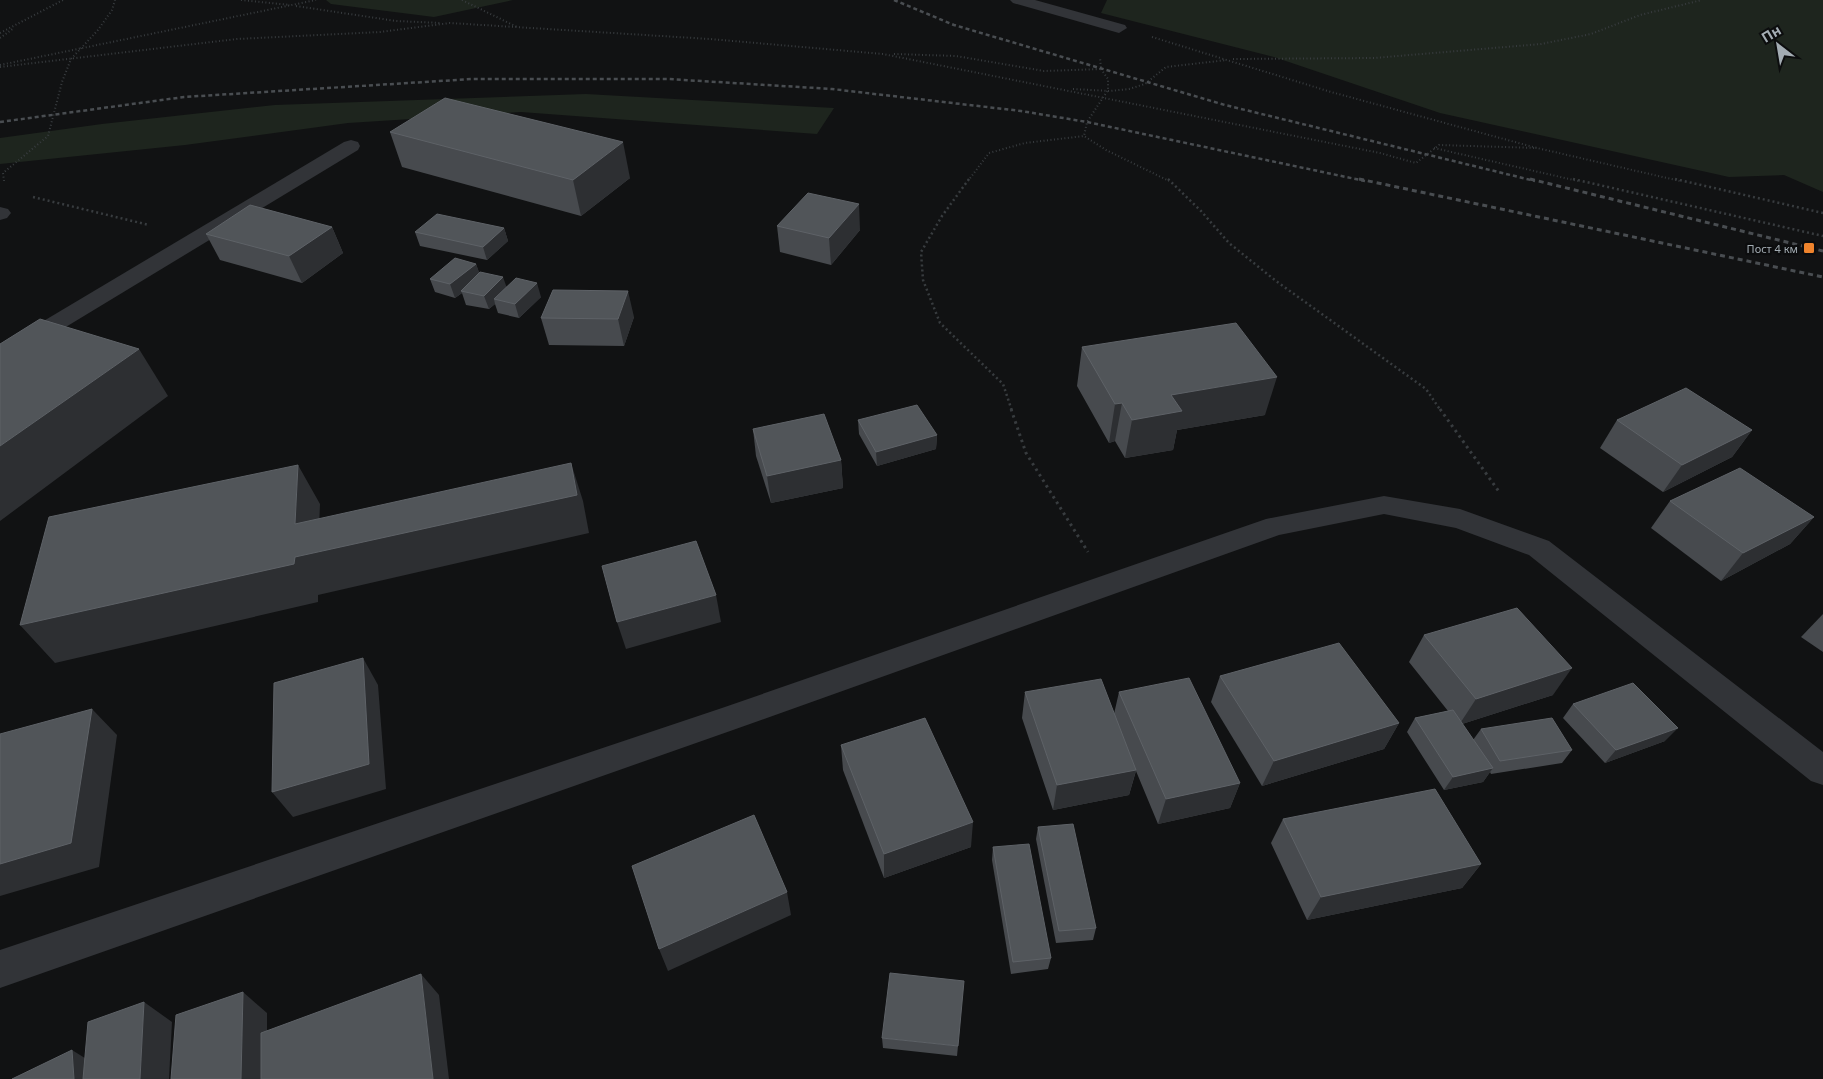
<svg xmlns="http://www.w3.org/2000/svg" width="1823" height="1079" font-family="'Noto Sans',sans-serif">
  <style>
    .green { fill: #1e251e }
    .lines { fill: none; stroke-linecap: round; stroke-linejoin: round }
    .path-far2 { stroke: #383c3f; stroke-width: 2; stroke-dasharray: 1 2.5; stroke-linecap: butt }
    .path-far1 { stroke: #383c3f; stroke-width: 2.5; stroke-dasharray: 2 3; stroke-linecap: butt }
    .path { stroke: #383c3f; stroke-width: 3; stroke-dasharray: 2.5 4; stroke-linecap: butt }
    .minor { fill: #323438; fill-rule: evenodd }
    .rail-far1 { stroke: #494d51; stroke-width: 2.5; stroke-dasharray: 4 3; stroke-linecap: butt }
    .rail { stroke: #494d51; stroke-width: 3; stroke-dasharray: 5 4; stroke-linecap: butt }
    .wall { fill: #474a4e }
    .shaded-wall { fill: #2d2f32 }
    .building { fill: #515559; stroke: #5e6267 }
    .poi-dot { fill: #ef842d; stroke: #0c0d0e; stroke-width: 2 }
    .labels { text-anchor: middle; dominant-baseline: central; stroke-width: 4.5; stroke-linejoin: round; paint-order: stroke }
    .far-poi-label { font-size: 11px; fill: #a3acb3; stroke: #0c0d0e; text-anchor: end }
  </style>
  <rect width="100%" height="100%" fill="#111213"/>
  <!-- green -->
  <g class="green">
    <path d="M 326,0 L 513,0 L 434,17 L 331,4 Z"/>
    <path d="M 1107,0 L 1823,0 L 1823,192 L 1784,175 L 1729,177 L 1440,113 L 1274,57 L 1101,13 Z"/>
    <path d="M 586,94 L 834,108 L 817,134 L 521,112 L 348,123 L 185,145 L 0,164 L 0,138 L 102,124 L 275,105 Z"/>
  </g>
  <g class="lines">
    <!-- path-far2 -->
    <g class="path-far2">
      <path d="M 241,0 L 290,5"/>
      <path d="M 462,0 L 517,27"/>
      <path d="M 296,6 L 396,21 L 441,23"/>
      <path d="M 0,33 L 63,0"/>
      <path d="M 1152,37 L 1331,92 L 1537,148 L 1680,181"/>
      <path d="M 0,38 L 14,28"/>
      <path d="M 894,54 L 956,56 L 1044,71 L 1101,69 L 1100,57"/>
      <path d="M 1233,59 L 1374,58 L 1541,44 L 1591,34 L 1640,15 L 1702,0"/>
      <path d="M 0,65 L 316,0"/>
      <path d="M 0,67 L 237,39 L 380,32 L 450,23 L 710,39 L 883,54 L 1380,153 L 1416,163 L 1439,145 L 1537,148"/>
      <path d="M 1101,69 L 1108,79 L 1108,90 L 1087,122 L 1084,136 L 1106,150 L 1169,181"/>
      <path d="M 1073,89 L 1110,91 L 1129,89 L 1145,84 L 1166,67 L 1227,60"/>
      <path d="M 1434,148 L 1578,181"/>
      <path d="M 4,181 L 3,173 L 48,136 L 62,82 L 71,59 L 98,30 L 112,10 L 115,0"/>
      <path d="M 968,181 L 989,153 L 1025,143 L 1084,136"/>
    </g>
    <!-- path-far1 -->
    <g class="path-far1">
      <path d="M 969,179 L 942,216 L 921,252 L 923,280 L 940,323 L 1003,384 L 1012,411"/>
      <path d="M 1168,179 L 1201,211 L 1229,243 L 1276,281 L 1426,389 L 1441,411"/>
      <path d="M 1573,179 L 1823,236"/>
      <path d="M 1675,179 L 1823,213"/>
      <path d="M 33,197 L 149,225"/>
    </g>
    <!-- path -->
    <g class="path">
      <path d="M 1011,409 L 1026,453 L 1088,552"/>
      <path d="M 1440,409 L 1500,493"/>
    </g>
    <!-- minor -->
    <g class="minor">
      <path d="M 1010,0 L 1035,0 L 1125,25 L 1127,28 L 1119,33 L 1013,3 Z"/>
      <path d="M 351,140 L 358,142 L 360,146 L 358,150 L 8,362 L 0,364 L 0,347 L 344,142 Z"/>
      <path d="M 0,207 L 8,209 L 11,213 L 7,218 L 0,220 Z"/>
      <path d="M 1384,496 L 1460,509 L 1549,541 L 1823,752 L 1823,785 L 1811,781 L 1529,555 L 1456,528 L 1384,514 L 1279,535 L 733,730 L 0,988 L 0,950 L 722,708 L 1266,519 Z"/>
    </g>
    <!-- rail-far1 -->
    <g class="rail-far1">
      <path d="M 894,0 L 954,25 L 1225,105 L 1535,181"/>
      <path d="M 0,122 L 184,97 L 472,79 L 668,79 L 832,89 L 1021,111 L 1087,122 L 1365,181"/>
    </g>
    <!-- rail -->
    <g class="rail">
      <path d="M 1359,179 L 1823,277"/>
      <path d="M 1530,179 L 1823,251"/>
    </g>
  </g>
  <!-- wall -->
  <g class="wall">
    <path d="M 390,132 L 630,178 L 581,216 L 402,167 Z"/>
    <path d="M 777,226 L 860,230 L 831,265 L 780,252 Z"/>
    <path d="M 332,227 L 343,253 L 302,283 L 220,260 L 206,234 Z"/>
    <path d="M 504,228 L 508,241 L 487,260 L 420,246 L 415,232 Z"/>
    <path d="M 476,264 L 479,273 L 507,287 L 541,297 L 519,318 L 498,313 L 495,304 L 489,309 L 466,305 L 462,293 L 455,298 L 435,292 L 430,279 Z"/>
    <path d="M 634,317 L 624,346 L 549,345 L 541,318 Z"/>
    <path d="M 1082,347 L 1265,415 L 1177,430 L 1173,450 L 1125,458 L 1115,441 L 1109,443 L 1077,386 Z"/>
    <path d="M 858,420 L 937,435 L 936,449 L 877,466 L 859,434 Z"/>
    <path d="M 1617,420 L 1752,430 L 1732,457 L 1663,492 L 1600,448 Z"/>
    <path d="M 753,429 L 841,460 L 843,488 L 771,503 L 756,456 Z"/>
    <path d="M 1670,501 L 1814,517 L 1790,544 L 1721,581 L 1651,528 Z"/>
    <path d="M 1823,614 L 1823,652 L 1801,637 Z"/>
    <path d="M 1424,635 L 1553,695 L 1462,724 L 1473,740 L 1481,729 L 1572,750 L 1562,763 L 1491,774 L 1490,772 L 1483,782 L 1444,790 L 1407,732 L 1415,718 L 1448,711 L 1409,662 Z"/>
    <path d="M 1220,676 L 1399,723 L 1384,749 L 1262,786 L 1211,702 Z"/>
    <path d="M 1025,692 L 1114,714 L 1119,692 L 1240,783 L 1230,808 L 1158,824 L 1136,771 L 1129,795 L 1053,810 L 1022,718 Z"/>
    <path d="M 1573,704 L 1665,741 L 1605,763 L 1563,718 Z"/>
    <path d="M 841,745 L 971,847 L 884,878 L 843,770 Z"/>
    <path d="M 1283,819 L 1481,864 L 1462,888 L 1307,920 L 1271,843 Z"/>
    <path d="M 1038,827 L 1096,928 L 1093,940 L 1056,943 L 1036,839 Z"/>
    <path d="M 993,847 L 1051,958 L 1048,969 L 1011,974 L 992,860 Z"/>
    <path d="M 882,1038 L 958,1046 L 957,1056 L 883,1048 Z"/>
  </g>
  <!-- shaded-wall -->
  <g class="shaded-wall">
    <path d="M 623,142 L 630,178 L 581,216 L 573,180 Z"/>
    <path d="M 859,204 L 860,230 L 831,265 L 829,238 Z"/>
    <path d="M 332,227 L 343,253 L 302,283 L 289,256 Z"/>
    <path d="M 504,228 L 508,241 L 487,260 L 483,247 Z"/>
    <path d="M 476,264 L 481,277 L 461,291 L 462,293 L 455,298 L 450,284 Z"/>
    <path d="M 503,277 L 508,291 L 494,299 L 495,304 L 489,309 L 484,296 Z"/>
    <path d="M 537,283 L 541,297 L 519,318 L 515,304 Z"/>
    <path d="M 628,291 L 634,317 L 624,346 L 618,319 Z"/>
    <path d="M 139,349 L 168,396 L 0,521 L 0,446 Z"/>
    <path d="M 1277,377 L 1265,415 L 1177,430 L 1173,450 L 1125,458 L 1132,420 L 1171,395 Z"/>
    <path d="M 1122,403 L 1115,441 L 1109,443 L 1115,404 Z"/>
    <path d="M 1752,430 L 1732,457 L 1663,492 L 1682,465 Z"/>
    <path d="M 937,435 L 936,449 L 877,466 L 876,452 Z"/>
    <path d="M 841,460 L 843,488 L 771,503 L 767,476 Z"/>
    <path d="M 571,463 L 583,501 L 589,533 L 318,595 L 318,602 L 55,663 L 20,625 L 295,557 L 295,524 L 298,465 L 320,504 L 318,552 Z"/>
    <path d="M 1814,517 L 1790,544 L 1721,581 L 1743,553 Z"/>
    <path d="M 716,595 L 721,622 L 626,649 L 617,622 Z"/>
    <path d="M 363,658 L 378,685 L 386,789 L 293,817 L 272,792 Z"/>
    <path d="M 1572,668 L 1553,695 L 1459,725 L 1476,699 Z"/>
    <path d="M 92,709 L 117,735 L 99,867 L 0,896 L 0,864 Z"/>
    <path d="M 1399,723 L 1384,749 L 1262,786 L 1274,761 Z"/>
    <path d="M 1678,728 L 1665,741 L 1605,763 L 1616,750 Z"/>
    <path d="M 1493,768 L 1483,782 L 1444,790 L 1453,777 Z"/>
    <path d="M 1136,770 L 1129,795 L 1053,810 L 1057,785 Z"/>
    <path d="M 1240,783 L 1230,808 L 1158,824 L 1166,799 Z"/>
    <path d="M 973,822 L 971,847 L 884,878 L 884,854 Z"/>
    <path d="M 1481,864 L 1462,888 L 1307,920 L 1321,897 Z"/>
    <path d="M 787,892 L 791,915 L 668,971 L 659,949 Z"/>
    <path d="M 421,974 L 439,995 L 449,1079 L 433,1079 Z"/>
    <path d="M 243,992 L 267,1013 L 267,1079 L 241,1079 Z"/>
    <path d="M 144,1002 L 172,1022 L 169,1079 L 140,1079 Z"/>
    <path d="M 72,1050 L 88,1060 L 90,1079 L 74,1079 Z"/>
  </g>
  <!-- building -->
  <g class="building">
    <path d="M 445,98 L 623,142 L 573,180 L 390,132 Z"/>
    <path d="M 808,193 L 859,204 L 829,238 L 777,226 Z"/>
    <path d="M 250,205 L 332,227 L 289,256 L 206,234 Z"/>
    <path d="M 437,214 L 504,228 L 483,247 L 415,232 Z"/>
    <path d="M 455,258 L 476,264 L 450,284 L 430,279 Z"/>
    <path d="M 480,272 L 503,277 L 484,296 L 461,291 Z"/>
    <path d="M 516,278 L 537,283 L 515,304 L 494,299 Z"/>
    <path d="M 553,290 L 628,291 L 618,319 L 541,318 Z"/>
    <path d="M 40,319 L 139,349 L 0,446 L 0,344 Z"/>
    <path d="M 1236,323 L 1277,377 L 1171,395 L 1182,411 L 1132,420 L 1122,403 L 1115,404 L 1082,347 Z"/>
    <path d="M 1686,388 L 1752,430 L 1682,465 L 1617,420 Z"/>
    <path d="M 917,405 L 937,435 L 876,452 L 858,420 Z"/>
    <path d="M 824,414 L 841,460 L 767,476 L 753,429 Z"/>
    <path d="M 571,463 L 577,495 L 295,557 L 294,564 L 20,625 L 49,517 L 298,465 L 295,524 Z"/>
    <path d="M 1740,468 L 1814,517 L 1743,553 L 1670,501 Z"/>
    <path d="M 696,541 L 716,595 L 617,622 L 602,566 Z"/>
    <path d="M 1517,608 L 1572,668 L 1476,699 L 1424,635 Z"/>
    <path d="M 1339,643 L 1399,723 L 1274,761 L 1220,676 Z"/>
    <path d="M 363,658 L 369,764 L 272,792 L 274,683 Z"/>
    <path d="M 1189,678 L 1240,783 L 1166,799 L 1119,692 Z"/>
    <path d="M 1101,679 L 1136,770 L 1057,785 L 1025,692 Z"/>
    <path d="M 1633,683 L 1678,728 L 1616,750 L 1573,704 Z"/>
    <path d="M 92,709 L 71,843 L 0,864 L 0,734 Z"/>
    <path d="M 1453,710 L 1493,768 L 1453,777 L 1415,718 Z"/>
    <path d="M 925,718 L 973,822 L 884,854 L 841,745 Z"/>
    <path d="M 1552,718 L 1572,750 L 1500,761 L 1481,729 Z"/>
    <path d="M 1435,789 L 1481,864 L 1321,897 L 1283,819 Z"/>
    <path d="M 754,815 L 787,892 L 659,949 L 632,866 Z"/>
    <path d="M 1073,824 L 1096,928 L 1059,931 L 1038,827 Z"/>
    <path d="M 1029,844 L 1051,958 L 1013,962 L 993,847 Z"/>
    <path d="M 890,973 L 964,981 L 958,1046 L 882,1038 Z"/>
    <path d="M 421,974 L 433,1079 L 261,1079 L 261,1033 Z"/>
    <path d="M 243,992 L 241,1079 L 171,1079 L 176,1015 Z"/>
    <path d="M 144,1002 L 140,1079 L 83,1079 L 88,1022 Z"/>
    <path d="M 72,1050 L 74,1079 L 12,1079 Z"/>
  </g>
  <!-- markers -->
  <rect class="poi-dot" x="1803" y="242" width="12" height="12" rx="2.5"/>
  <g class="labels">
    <!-- far-poi labels -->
    <g class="far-poi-label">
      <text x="1798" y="248">Пост 4 км</text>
    </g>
  </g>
  <!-- north arrow -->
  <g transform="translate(1778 45) rotate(329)" stroke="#0c0d0e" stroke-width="4" paint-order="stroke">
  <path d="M0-4L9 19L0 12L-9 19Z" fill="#a3acb3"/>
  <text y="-8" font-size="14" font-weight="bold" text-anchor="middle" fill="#a3acb3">Пн</text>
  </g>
</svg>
